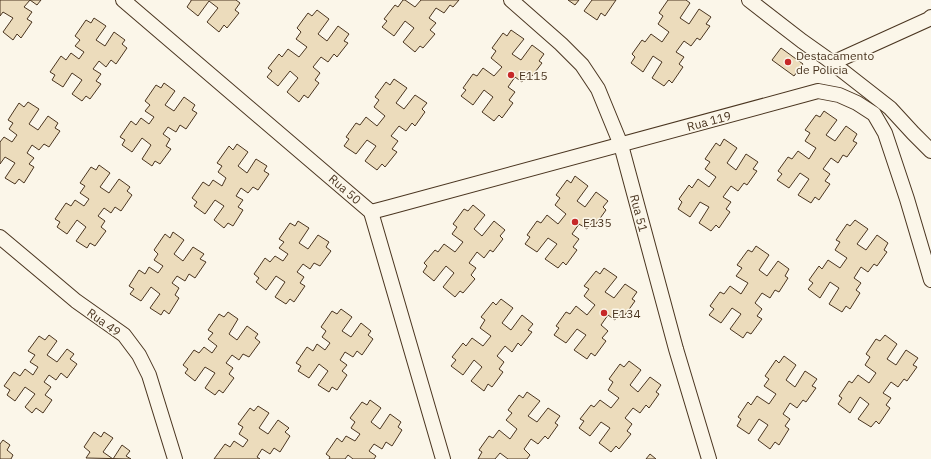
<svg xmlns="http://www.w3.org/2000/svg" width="931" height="459" font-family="'IBM Plex Sans',sans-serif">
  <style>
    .building { fill: #ecdcbc; stroke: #4a3520 }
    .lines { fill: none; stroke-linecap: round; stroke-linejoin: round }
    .street-casing { stroke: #4a3520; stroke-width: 16 }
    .street { stroke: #fbf6e9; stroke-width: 14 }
    .poi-dot { fill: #c62828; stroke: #fbf6e9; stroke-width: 1.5 }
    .labels { text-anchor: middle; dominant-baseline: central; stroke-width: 3; stroke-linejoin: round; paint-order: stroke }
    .poi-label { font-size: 12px; fill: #4a3520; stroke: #fbf6e9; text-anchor: start }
    .street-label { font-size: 12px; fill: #4a3520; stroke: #fbf6e9 }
  </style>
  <rect width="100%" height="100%" fill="#fbf6e9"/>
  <!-- building -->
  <g class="building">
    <path d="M 0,0 L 30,0 L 24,7 L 32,12 L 27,19 L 32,22 L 21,38 L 17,34 L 13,40 L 3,32 L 13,18 L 3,12 L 0,16 Z"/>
    <path d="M 30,0 L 41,0 L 37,5 Z"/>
    <path d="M 191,0 L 236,0 L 240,3 L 235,10 L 239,13 L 227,28 L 224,25 L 219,32 L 207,22 L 218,8 L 209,1 L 198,16 L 187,7 L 191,1 Z"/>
    <path d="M 403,0 L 405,0 L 415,7 L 421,0 L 459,0 L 453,7 L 450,5 L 444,13 L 436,8 L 429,18 L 436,23 L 430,30 L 435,34 L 423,48 L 420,46 L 415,52 L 403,42 L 414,28 L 405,21 L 394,36 L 382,27 L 387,21 L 384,19 L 395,5 L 398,7 Z"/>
    <path d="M 568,0 L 579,0 L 575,5 Z"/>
    <path d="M 592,0 L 616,0 L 605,16 L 601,13 L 597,20 L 584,11 Z"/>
    <path d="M 668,0 L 686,0 L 690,3 L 680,18 L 689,24 L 699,9 L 711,17 L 706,24 L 710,26 L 700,40 L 697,38 L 691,46 L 684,41 L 676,52 L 684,57 L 679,64 L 683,67 L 672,83 L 669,80 L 664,86 L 652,78 L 662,62 L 653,56 L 643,72 L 631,63 L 635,57 L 632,54 L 642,40 L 645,42 L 651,34 L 662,42 L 669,32 L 658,24 L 663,16 L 659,13 Z"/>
    <path d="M 317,10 L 329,19 L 318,34 L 327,41 L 338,26 L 349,34 L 344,41 L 348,43 L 337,57 L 334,54 L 328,62 L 321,57 L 313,67 L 320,73 L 315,80 L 319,83 L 308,98 L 304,95 L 299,102 L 287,92 L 298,78 L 290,71 L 278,86 L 267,77 L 272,71 L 268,68 L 279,54 L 282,57 L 288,49 L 299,57 L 307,47 L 296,39 L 301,32 L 297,28 L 308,13 L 312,16 Z"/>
    <path d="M 94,18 L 106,26 L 96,40 L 105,46 L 114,32 L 125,40 L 122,44 L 127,48 L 116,64 L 111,60 L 106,67 L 99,61 L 93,69 L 101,74 L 96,81 L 101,84 L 90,99 L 86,96 L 82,101 L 72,94 L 82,80 L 72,73 L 63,87 L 52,80 L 55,75 L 50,72 L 61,56 L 66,60 L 71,53 L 79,59 L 84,52 L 75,46 L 80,40 L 75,36 L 86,20 L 91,23 Z"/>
    <path d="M 511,30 L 524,39 L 512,54 L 521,60 L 532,45 L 544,54 L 539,61 L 542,63 L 532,76 L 529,74 L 522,82 L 515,77 L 508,87 L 515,92 L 509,100 L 513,103 L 502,118 L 499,115 L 494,121 L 482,112 L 493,97 L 484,90 L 473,105 L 461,96 L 466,90 L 463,88 L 473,74 L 477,76 L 483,68 L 494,76 L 502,67 L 491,58 L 496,51 L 492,48 L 503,33 L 507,36 Z"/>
    <path d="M 781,48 L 803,64 L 794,76 L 772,60 Z"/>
    <path d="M 394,79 L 407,88 L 396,103 L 404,109 L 415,95 L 427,103 L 422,109 L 425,112 L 415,126 L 412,123 L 406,131 L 399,126 L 391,136 L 398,141 L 392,149 L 397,152 L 385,167 L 382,164 L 377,170 L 365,161 L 376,146 L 367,140 L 356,154 L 344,146 L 349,139 L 346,137 L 356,123 L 360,125 L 366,117 L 377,126 L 385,116 L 374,107 L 379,100 L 375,97 L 386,82 L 390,85 Z"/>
    <path d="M 164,83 L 175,91 L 165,105 L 174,111 L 184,97 L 195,105 L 192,110 L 197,113 L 186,129 L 180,125 L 176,132 L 168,127 L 163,134 L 170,139 L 166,146 L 171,149 L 160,164 L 155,161 L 152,166 L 142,159 L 151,145 L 142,138 L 132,152 L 122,145 L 125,140 L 120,137 L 131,121 L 136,125 L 141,118 L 149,124 L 154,117 L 145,111 L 150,105 L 145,101 L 156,85 L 161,88 Z"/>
    <path d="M 28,102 L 39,109 L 29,124 L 38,130 L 48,116 L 58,123 L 55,128 L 60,131 L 49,147 L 44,144 L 39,150 L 32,145 L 27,153 L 34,158 L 29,164 L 34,167 L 24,183 L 19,179 L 15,184 L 5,178 L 15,163 L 5,157 L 0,164 L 0,142 L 4,137 L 12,142 L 17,135 L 9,129 L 13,123 L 8,120 L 19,103 L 24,107 Z"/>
    <path d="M 824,111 L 837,120 L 826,135 L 835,141 L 846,126 L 857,134 L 853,141 L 857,143 L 847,157 L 843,155 L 838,163 L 831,158 L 823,169 L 830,174 L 825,181 L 830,184 L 819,200 L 815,197 L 811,203 L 798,195 L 809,179 L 800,173 L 789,188 L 777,180 L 782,174 L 778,171 L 788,157 L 792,159 L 798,151 L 809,159 L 816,148 L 805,141 L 810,133 L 805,130 L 816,115 L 820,117 Z"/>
    <path d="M 724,139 L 737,148 L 727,163 L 736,170 L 746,154 L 758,162 L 753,169 L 757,171 L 747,185 L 744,183 L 738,191 L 731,186 L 723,197 L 731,202 L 726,209 L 730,212 L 719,228 L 716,225 L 711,231 L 699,223 L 709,207 L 700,202 L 690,217 L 678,209 L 682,202 L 679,199 L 689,185 L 692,188 L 698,179 L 709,187 L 716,177 L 705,169 L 710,162 L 705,159 L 716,143 L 720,146 Z"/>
    <path d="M 237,144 L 248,152 L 238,166 L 247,173 L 256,159 L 267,166 L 264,171 L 269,174 L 258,190 L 253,187 L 248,193 L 241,188 L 236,196 L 243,200 L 238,207 L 243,210 L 233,226 L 228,223 L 224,228 L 214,220 L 224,206 L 215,200 L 205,214 L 194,206 L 197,202 L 192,198 L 203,182 L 209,186 L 213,180 L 222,186 L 226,178 L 218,172 L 222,166 L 217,163 L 229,146 L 233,150 Z"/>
    <path d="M 99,165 L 110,173 L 100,187 L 109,193 L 119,179 L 130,187 L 127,191 L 132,195 L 121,211 L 115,207 L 111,213 L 104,208 L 98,216 L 105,221 L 101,227 L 106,231 L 95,246 L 90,243 L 87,248 L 76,241 L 86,227 L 77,220 L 67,234 L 57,227 L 60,222 L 55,219 L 66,203 L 71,206 L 75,200 L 84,206 L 89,199 L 80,193 L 85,186 L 80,183 L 91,167 L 96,170 Z"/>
    <path d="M 575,176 L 588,186 L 577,201 L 585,207 L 596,192 L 608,201 L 603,207 L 606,210 L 596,224 L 593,221 L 587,229 L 579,224 L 572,234 L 579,239 L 573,247 L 577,250 L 566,265 L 563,262 L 558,268 L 545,259 L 557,244 L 548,238 L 537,252 L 525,244 L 530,237 L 527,235 L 537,221 L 541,223 L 547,215 L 558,224 L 566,214 L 555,205 L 560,198 L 556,195 L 567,180 L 571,183 Z"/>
    <path d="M 473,205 L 485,215 L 474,229 L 482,236 L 494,221 L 505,230 L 500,236 L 503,239 L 493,252 L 490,250 L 484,258 L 477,252 L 469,263 L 476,268 L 471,275 L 475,279 L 463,293 L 460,291 L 455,297 L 443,287 L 454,273 L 446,266 L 434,281 L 423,272 L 427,266 L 424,263 L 435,250 L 438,252 L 444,244 L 455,252 L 463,242 L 452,234 L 457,227 L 453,224 L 464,209 L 468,211 Z"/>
    <path d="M 855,220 L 868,229 L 857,244 L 866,250 L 877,235 L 888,243 L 884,250 L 887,252 L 877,266 L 874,264 L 868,272 L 861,267 L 854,278 L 861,283 L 856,290 L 860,293 L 850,309 L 846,306 L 842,312 L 829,304 L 839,288 L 830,282 L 820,298 L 808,289 L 813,283 L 809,280 L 819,266 L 822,269 L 828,260 L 840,268 L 847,258 L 835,250 L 840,242 L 836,240 L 847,224 L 850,226 Z"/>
    <path d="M 298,221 L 309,228 L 299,243 L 308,249 L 318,235 L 329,242 L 326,247 L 331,251 L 320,266 L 314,263 L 310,269 L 303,264 L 297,272 L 304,277 L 300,283 L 305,286 L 294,302 L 290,299 L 286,304 L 275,297 L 285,282 L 276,276 L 266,290 L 256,282 L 259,278 L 254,274 L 265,258 L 270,262 L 275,256 L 283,261 L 288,254 L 279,248 L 284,242 L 279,239 L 290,223 L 295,226 Z"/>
    <path d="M 173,232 L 184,240 L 174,254 L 183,261 L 193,247 L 204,254 L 200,259 L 206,262 L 195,278 L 189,274 L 185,281 L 177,276 L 172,283 L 179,288 L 175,295 L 179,298 L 169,314 L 164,310 L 161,315 L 150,308 L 160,294 L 151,287 L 141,301 L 130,294 L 134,289 L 129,286 L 139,270 L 145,274 L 149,267 L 158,273 L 163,266 L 154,260 L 158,254 L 154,250 L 165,234 L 170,238 Z"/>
    <path d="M 756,246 L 769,255 L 759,270 L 767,276 L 778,261 L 789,269 L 785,276 L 788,278 L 779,292 L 775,290 L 770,298 L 762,293 L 755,303 L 762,309 L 757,316 L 762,319 L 751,334 L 747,332 L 743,338 L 730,329 L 741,314 L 732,308 L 721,323 L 709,315 L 714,309 L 710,306 L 720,292 L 724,294 L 730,286 L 741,294 L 748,283 L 736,276 L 742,268 L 737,265 L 748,250 L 752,252 Z"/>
    <path d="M 604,268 L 617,277 L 605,292 L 614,298 L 625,284 L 637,292 L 632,299 L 635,301 L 625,315 L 622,312 L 615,320 L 608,315 L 601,325 L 608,331 L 602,338 L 606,341 L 595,356 L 591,353 L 587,359 L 574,350 L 586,335 L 577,329 L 566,343 L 554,335 L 559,328 L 556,326 L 566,312 L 570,314 L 576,306 L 587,315 L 595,305 L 584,296 L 589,289 L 584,286 L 596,271 L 600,274 Z"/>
    <path d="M 501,299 L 513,308 L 502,323 L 511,330 L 522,315 L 533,324 L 528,330 L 532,332 L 521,346 L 518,343 L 512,352 L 505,346 L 497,356 L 504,362 L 499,369 L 503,372 L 492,387 L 488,384 L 484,391 L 471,381 L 482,367 L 474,360 L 463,375 L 451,366 L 456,360 L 452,357 L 463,343 L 466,346 L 472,338 L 483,346 L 491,336 L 480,328 L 485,320 L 481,317 L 493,302 L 496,305 Z"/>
    <path d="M 341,309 L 352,317 L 342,331 L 351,337 L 361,323 L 371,331 L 368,335 L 373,339 L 362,355 L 357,351 L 353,357 L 345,352 L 340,360 L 347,365 L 342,371 L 347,375 L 337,390 L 332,387 L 329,392 L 318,385 L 328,371 L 319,364 L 309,378 L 298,371 L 301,366 L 296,363 L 307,347 L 313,351 L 317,344 L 325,350 L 330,343 L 322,337 L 326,331 L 321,327 L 332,311 L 337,314 Z"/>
    <path d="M 228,312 L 238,319 L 229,334 L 237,340 L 247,326 L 258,334 L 255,338 L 260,342 L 249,357 L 243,354 L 239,360 L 232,355 L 226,363 L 233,368 L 229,374 L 234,378 L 223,393 L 219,390 L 215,395 L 205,388 L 215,373 L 205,367 L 195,381 L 185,373 L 188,369 L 183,365 L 194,350 L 199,353 L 204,347 L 212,353 L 217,346 L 208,339 L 213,333 L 208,330 L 219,314 L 224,317 Z"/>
    <path d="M 49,335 L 57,341 L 47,355 L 57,362 L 67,349 L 74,354 L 70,359 L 77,364 L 67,378 L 61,373 L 56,380 L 49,375 L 44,382 L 51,387 L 45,395 L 52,400 L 43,413 L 36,408 L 32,413 L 25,407 L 35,394 L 25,387 L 15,401 L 7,395 L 10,390 L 4,386 L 14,372 L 20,376 L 25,369 L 33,375 L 38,367 L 30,362 L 35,355 L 28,351 L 39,336 L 45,340 Z"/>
    <path d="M 885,335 L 897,344 L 887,359 L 896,365 L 906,350 L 918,358 L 913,365 L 917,367 L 907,381 L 904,379 L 898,387 L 891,382 L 883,393 L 891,398 L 886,405 L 890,408 L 879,424 L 876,421 L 871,427 L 858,419 L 869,404 L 860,397 L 850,413 L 838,404 L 842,398 L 839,396 L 849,381 L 852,383 L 858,375 L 869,383 L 876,373 L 865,365 L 870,357 L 866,354 L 876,339 L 880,341 Z"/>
    <path d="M 784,356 L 796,365 L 786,380 L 795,387 L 805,371 L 817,379 L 812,386 L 816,388 L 806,402 L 803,400 L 797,408 L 790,403 L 783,414 L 790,419 L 785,426 L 789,429 L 779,445 L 775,442 L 770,449 L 758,440 L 768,425 L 759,419 L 749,434 L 737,426 L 741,419 L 738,417 L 748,402 L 751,405 L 757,396 L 769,404 L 776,394 L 764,386 L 769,379 L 765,376 L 776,360 L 779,363 Z"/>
    <path d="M 629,361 L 641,370 L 630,385 L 638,392 L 650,377 L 661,385 L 656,392 L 659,394 L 649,408 L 646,405 L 640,413 L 633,408 L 625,418 L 632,424 L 627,431 L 631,434 L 619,449 L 616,446 L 611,452 L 599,443 L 610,428 L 601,422 L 590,436 L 579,428 L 584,421 L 580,419 L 591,405 L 594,407 L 600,400 L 611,408 L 619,398 L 608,390 L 613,382 L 609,379 L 620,364 L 624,367 Z"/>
    <path d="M 527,392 L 540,401 L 528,416 L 537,422 L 548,408 L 560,416 L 555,423 L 558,425 L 548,439 L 545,436 L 538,444 L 531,439 L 524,449 L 530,455 L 527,459 L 508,459 L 500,453 L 495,459 L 478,459 L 482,452 L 479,450 L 489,436 L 493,438 L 499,430 L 510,439 L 517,429 L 506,420 L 512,413 L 508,410 L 519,395 L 523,398 Z"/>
    <path d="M 370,400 L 381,408 L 371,422 L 380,429 L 390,414 L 401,422 L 398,427 L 402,430 L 392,446 L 386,442 L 382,449 L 374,444 L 369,451 L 376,456 L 374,459 L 353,459 L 348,455 L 345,459 L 329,459 L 330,457 L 326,454 L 337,438 L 342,442 L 346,436 L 355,441 L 360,434 L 351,428 L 355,422 L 350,418 L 362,402 L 367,405 Z"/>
    <path d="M 258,406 L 269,413 L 259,428 L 268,434 L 278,420 L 289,428 L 285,432 L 290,436 L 280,452 L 274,448 L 270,454 L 262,449 L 257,457 L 260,459 L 214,459 L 225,444 L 230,447 L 234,441 L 243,447 L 248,440 L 239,434 L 243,427 L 238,424 L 250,408 L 254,411 Z"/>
    <path d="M 94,432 L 101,437 L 104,432 L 113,438 L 103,452 L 113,459 L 122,445 L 130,451 L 126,456 L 131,459 L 86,458 L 90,452 L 84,447 Z"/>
    <path d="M 3,440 L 10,445 L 7,450 L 13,455 L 11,459 L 0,459 L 0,444 Z"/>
    <path d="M 650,454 L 656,459 L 646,459 Z"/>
  </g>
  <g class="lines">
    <defs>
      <g id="street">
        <path d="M 123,0 L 371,212 L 443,459"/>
        <path d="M 511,0 L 561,44 L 582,65 L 598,89 L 621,145 L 676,349 L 709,459"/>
        <path d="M 749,0 L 802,41 L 826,58 L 890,108 L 913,133 L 931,151"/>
        <path d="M 832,63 L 929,19 L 931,17"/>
        <path d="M 371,212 L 390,207 L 818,91 L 839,95 L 857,103 L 874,114 L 885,133 L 907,199 L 931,280"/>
        <path d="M 0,237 L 76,301 L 124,335 L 139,355 L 149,375 L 175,459"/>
      </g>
    </defs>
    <!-- street casing -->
    <use href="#street" class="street-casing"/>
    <!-- street -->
    <use href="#street" class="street"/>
  </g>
  <!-- markers -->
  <g class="poi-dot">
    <circle cx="788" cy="62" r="4"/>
    <circle cx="511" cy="75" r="4"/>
    <circle cx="575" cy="222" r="4"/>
    <circle cx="604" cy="313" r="4"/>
  </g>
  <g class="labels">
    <!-- poi labels -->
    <g class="poi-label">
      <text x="796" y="55">Destacamento<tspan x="796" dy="14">de Policia</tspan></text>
      <text x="519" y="75">E115</text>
      <text x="583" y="222">E135</text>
      <text x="612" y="313">E134</text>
    </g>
    <!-- street labels -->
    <g class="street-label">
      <text transform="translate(709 121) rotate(-15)">Rua 119</text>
      <text transform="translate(345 189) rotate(41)">Rua 50</text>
      <text transform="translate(639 213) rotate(75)">Rua 51</text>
      <text transform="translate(104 322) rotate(36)">Rua 49</text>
    </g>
  </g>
</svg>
